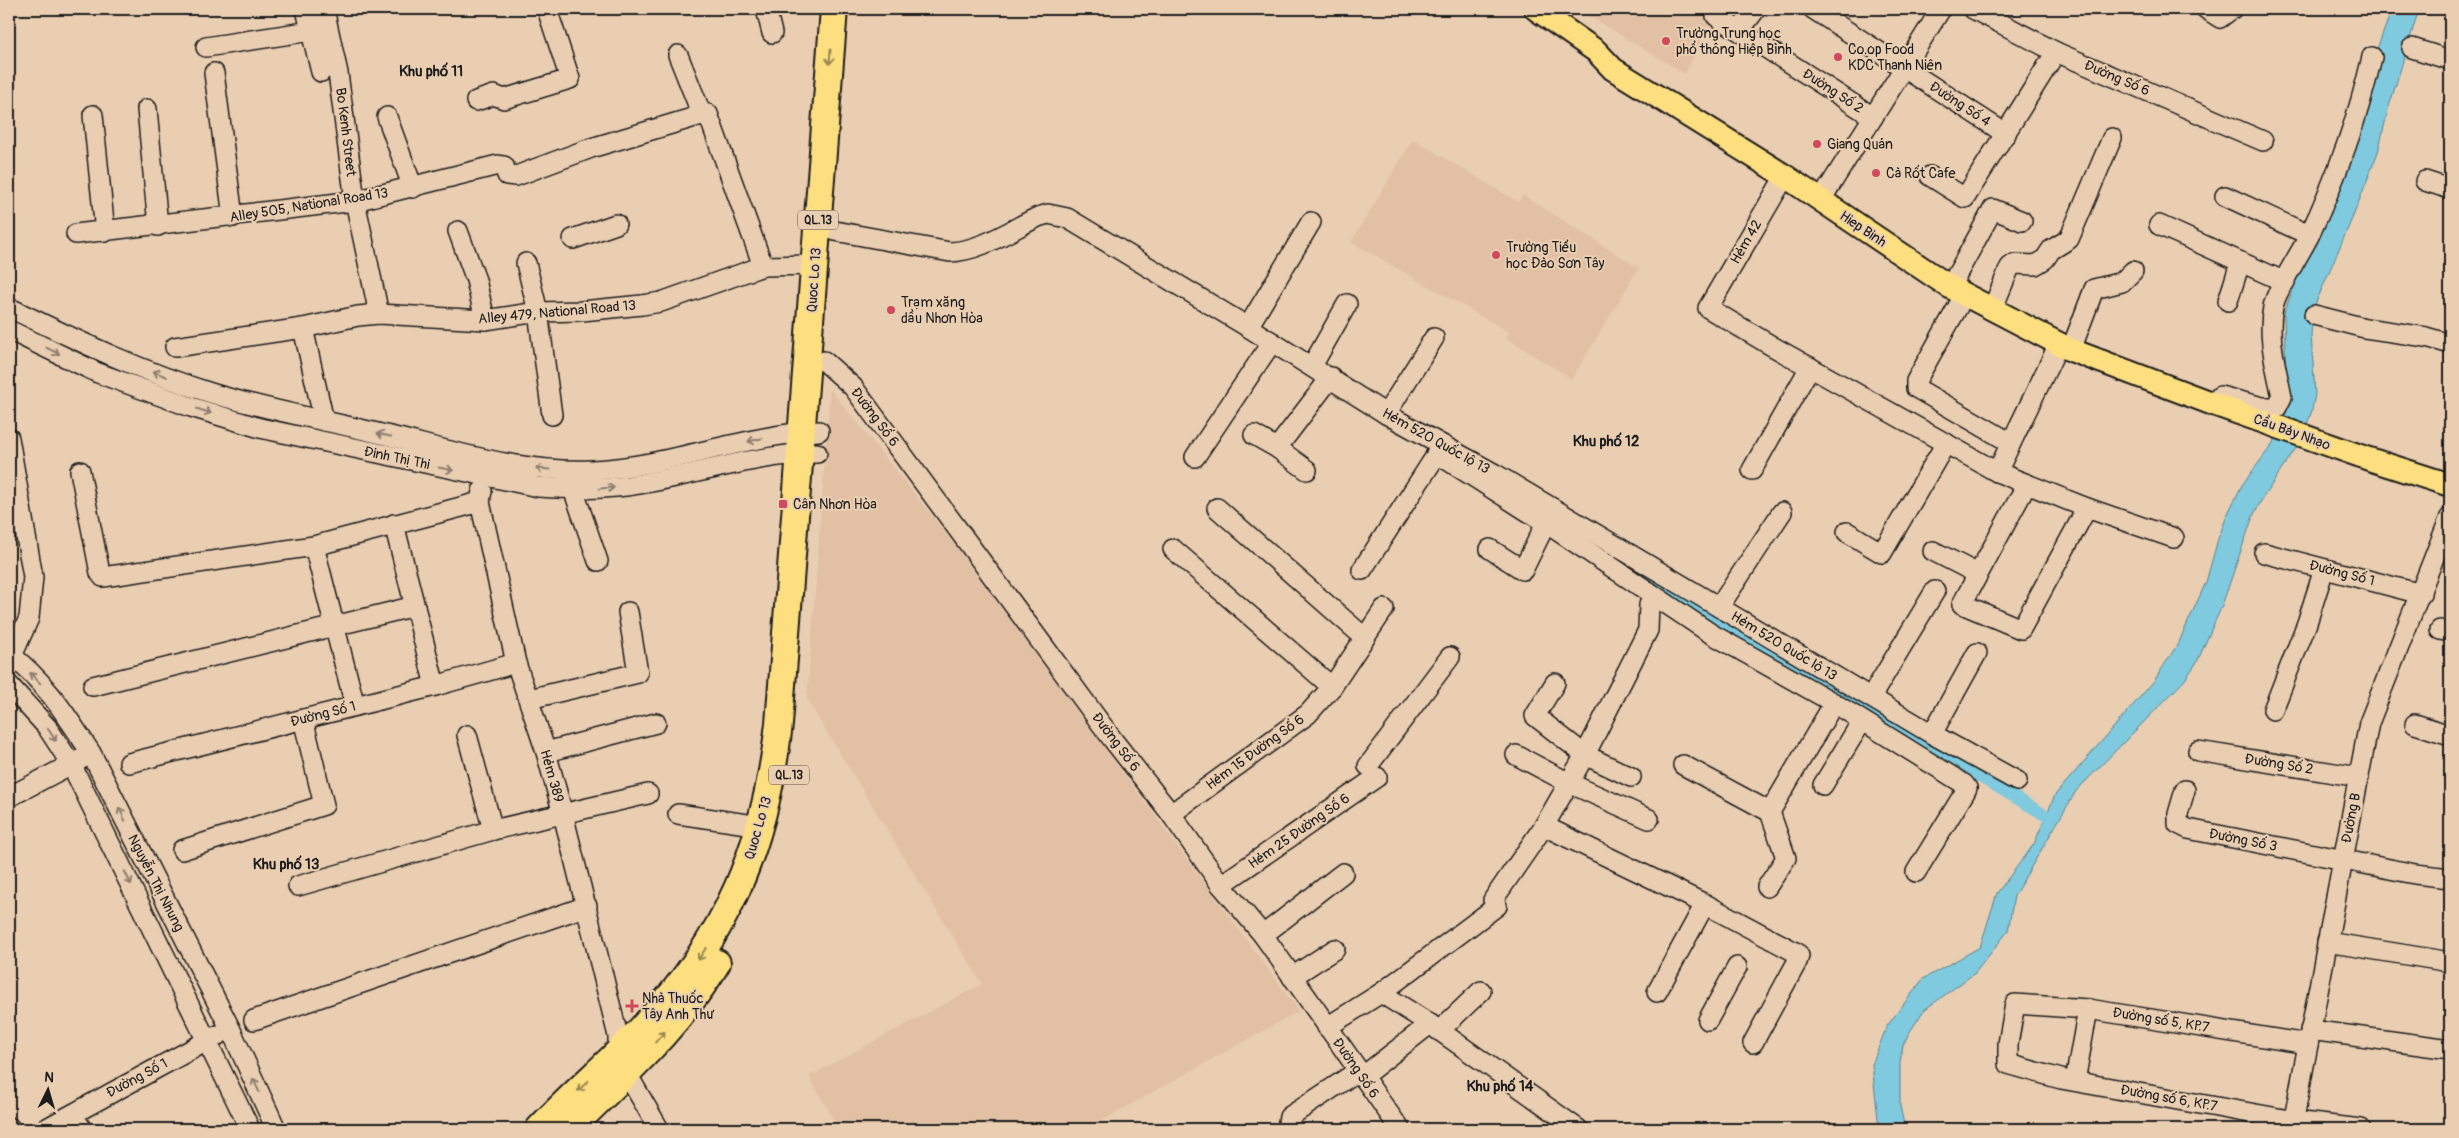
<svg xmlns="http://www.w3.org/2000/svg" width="2459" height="1138" font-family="Pangolin,sans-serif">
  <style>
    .built { fill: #e2c0a4 }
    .water { fill: #7fcadf; stroke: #578491 }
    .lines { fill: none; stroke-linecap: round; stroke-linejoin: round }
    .canal { stroke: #7fcadf; stroke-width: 12 }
    .minor-casing { stroke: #1c1c1c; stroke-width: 22 }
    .major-casing { stroke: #1c1c1c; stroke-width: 26 }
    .highway-casing { stroke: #1c1c1c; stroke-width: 30 }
    .minor { stroke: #eaceb1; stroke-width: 19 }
    .major { stroke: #fedf80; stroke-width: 22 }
    .highway { stroke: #fedf80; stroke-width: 26 }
    .oneway { stroke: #988753 }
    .oneway2 { stroke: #8d7e6e }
    .poi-dot { fill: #d1495b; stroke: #eaceb1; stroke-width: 2 }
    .labels { text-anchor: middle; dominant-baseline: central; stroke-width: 4; stroke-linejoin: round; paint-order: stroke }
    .shield { fill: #eaceb1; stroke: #5a5149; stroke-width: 1 }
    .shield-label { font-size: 12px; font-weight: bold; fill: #1c1c1c }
    .poi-label { font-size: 14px; fill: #1c1c1c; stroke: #eaceb1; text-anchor: start }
    .street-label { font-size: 14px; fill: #1c1c1c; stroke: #eaceb1 }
    .neighbourhood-label { font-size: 15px; font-weight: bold; fill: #1c1c1c; stroke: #eaceb1 }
  </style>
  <rect width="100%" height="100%" fill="#eaceb1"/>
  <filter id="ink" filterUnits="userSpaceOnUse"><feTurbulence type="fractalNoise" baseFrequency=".02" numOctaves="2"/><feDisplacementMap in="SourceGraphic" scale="10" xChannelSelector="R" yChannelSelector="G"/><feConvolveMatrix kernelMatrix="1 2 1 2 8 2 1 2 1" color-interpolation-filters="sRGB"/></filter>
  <g filter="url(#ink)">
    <!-- built -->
    <g class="built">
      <path d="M 1577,9 L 1717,9 L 1685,74 Z"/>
      <path d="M 1413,139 L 1518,202 L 1523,195 L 1639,268 L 1572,379 L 1506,338 L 1509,332 L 1351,242 Z"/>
      <path d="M 830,389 L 947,534 L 1299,1011 L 1087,1129 L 839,1129 L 809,1076 L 982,984 L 807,700 Z"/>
    </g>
    <!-- water -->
    <path class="water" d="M 2392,9 L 2419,9 L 2388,110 L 2378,152 L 2354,214 L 2314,307 L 2311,334 L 2315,394 L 2312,410 L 2302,439 L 2262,499 L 2253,516 L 2221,608 L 2197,662 L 2184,681 L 2076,791 L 2014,896 L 2008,931 L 1975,973 L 1924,1010 L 1909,1033 L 1903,1045 L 1900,1062 L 1900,1106 L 1905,1129 L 1879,1129 L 1872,1064 L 1887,1026 L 1923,979 L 1980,947 L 1997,893 L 2034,844 L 2055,795 L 2154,681 L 2179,642 L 2206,582 L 2218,539 L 2228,513 L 2242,485 L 2272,445 L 2287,411 L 2284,313 L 2360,106 L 2377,49 Z"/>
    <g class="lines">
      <!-- canal -->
      <path class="canal" d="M 1605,550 L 1827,687 L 2050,818"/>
      <defs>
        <g id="minor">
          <path d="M 324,9 L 338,73 L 355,201 L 379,314"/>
          <path d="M 766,9 L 772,33"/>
          <path d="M 1813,9 L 2006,134"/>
          <path d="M 1973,9 L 2056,52 L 2263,141"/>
          <path d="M 2206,9 L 2220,18 L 2232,9"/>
          <path d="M 1716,16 L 1873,117"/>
          <path d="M 1740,30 L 1756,9"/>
          <path d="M 311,31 L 321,72"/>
          <path d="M 206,47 L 311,31 L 306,9"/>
          <path d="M 2412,48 L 2450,60"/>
          <path d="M 214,73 L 233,217"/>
          <path d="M 476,101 L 494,95 L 504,99 L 570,79 L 547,9"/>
          <path d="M 147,109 L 158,226"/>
          <path d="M 708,114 L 763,266"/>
          <path d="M 93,115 L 105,232"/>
          <path d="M 387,117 L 413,188"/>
          <path d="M 1785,176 L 1708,308 L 1772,346 L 1997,472 L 2087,508 L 2174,538"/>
          <path d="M 1930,176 L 1965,198 L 2056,52"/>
          <path d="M 2425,181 L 2450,189"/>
          <path d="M 2225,196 L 2309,235"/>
          <path d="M 1821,200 L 1941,9"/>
          <path d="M 2159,225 L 2285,282"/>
          <path d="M 458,231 L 476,280 L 485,320"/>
          <path d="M 835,231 L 950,252 C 981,251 1010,230 1038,217 L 1048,214 L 1067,218 L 1248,327 L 1386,414 L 1497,475 L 1932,734 L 2017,781"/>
          <path d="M 76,234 L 355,201 L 498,165 L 504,166 L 507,175 L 516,176 L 591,148 L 702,115 L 678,55"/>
          <path d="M 573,239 L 616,224"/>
          <path d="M 526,263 L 538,312 L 552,415"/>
          <path d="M 1950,287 L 1993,209 L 2022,221"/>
          <path d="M 1964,296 L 1916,381 L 1916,388 L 2011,443"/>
          <path d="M 2228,301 L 2240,263"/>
          <path d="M 14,310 C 78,341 143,372 211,393 C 270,411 330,421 390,436 C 456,452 523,473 592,470 C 668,467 742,435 819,431"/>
          <path d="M 1992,310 L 2010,267 L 2014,264 L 2035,265 L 2045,259 L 2051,250 L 2069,239 L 2112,138"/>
          <path d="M 2314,315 L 2365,328 L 2426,337 L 2450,344"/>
          <path d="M 1248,327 L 1311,222"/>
          <path d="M 303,328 L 324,421"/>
          <path d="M 9,330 L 98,373 L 191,407 L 260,428 L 538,487 C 572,489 606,490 640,484 C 699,474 758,454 817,453"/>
          <path d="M 175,347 L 303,328 L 358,316 L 379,314 L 485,320 L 538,312 L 582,311 L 642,305 L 661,302 L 763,266 L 815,265"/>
          <path d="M 2071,350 L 2094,289 L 2122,282 L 2133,271"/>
          <path d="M 824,361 L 853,387 L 1113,740 L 1171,814 L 1221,885 L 1263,935 L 1400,1129"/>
          <path d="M 1312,366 L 1347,304"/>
          <path d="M 2220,396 L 2262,407 L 2277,407 L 2282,397 C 2276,367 2267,337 2273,307 C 2276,290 2300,254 2309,236 C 2336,179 2358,118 2372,57"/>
          <path d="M 1386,414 L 1434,338"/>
          <path d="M 1254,435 L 1277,448 L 1307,470"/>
          <path d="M 9,438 L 33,577 L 29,618 L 12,656"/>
          <path d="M 1277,448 L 1331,377"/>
          <path d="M 1436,453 L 1546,523 L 1710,633 L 1834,703 L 1964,784 L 1967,788 L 1965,792 L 1916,872"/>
          <path d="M 1195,457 L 1272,342"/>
          <path d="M 1752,470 L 1810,367"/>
          <path d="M 80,471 L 100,573 L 103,577 L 314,546 L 480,502 L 482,491"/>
          <path d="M 1997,472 L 2059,344"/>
          <path d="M 2027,484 L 1962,604 L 2021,629 L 2087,508"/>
          <path d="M 573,489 L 598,561"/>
          <path d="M 480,502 L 516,663 L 546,752 L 563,814 L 618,1036 L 618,1052"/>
          <path d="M 1217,508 L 1365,638"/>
          <path d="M 394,524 L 435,686"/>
          <path d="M 1847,532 L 1882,553 L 1946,443"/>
          <path d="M 314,546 L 355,706"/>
          <path d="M 1173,549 L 1332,687"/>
          <path d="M 1490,549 L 1523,570 L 1546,523"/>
          <path d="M 1933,551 L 1978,574"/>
          <path d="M 2264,553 L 2421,594"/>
          <path d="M 1362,570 L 1437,454"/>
          <path d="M 1719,607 L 1782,512"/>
          <path d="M 2440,630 L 2450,632"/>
          <path d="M 9,654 C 44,679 68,718 91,753 L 230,1028 L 276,1129"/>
          <path d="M 1555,683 L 1535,716 L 1585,755 L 1631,777"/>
          <path d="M 9,685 L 47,727 L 71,764 L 250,1129"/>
          <path d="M 93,686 L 415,606"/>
          <path d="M 1871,697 L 1935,591"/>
          <path d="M 529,699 L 638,673 L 628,612"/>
          <path d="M 2273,710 L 2307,623 L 2324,569"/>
          <path d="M 2415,724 L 2450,735"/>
          <path d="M 1932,734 L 1977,653"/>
          <path d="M 467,735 L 493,830"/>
          <path d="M 2198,751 L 2359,777"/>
          <path d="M 546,752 L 656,723"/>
          <path d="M 1516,755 L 1569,783 L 1649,819"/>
          <path d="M 129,763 L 435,686 L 516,663"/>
          <path d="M 1683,765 L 1770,812 L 1786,858 L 1767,887"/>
          <path d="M 1368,766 L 1450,657"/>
          <path d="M 1823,785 L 1862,721"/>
          <path d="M 2185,790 L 2178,814 L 2178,824 L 2188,829 L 2415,874 L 2450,878"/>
          <path d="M 9,797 L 83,758"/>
          <path d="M 1770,812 L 1834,703"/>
          <path d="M 678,814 L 761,826"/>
          <path d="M 1171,814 L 1308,714 L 1332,687 L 1384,609"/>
          <path d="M 1544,826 L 1705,904 L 1797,953 L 1799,956 L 1797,962 L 1753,1043"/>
          <path d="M 182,850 L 324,805 L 303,719"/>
          <path d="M 1221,885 L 1377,777"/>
          <path d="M 298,886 L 493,830 L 648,794"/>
          <path d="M 1493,900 L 1544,826 L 1585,755 L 1648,630 L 1649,605 L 1653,595"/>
          <path d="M 1263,935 L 1343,873"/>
          <path d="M 2327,942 L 2450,962"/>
          <path d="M 1292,977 L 1335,949"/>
          <path d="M 1657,992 L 1705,904"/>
          <path d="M 1381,993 L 1430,1024 L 1578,1129"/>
          <path d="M 254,1020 L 587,906"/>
          <path d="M 1708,1020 L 1737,967"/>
          <path d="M 1327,1027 L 1381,993 L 1497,906"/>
          <path d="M 2310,1030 L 2450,1049"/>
          <path d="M 1439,1031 L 1481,991"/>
          <path d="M 2308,1044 L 2088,1009 L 2015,1004 L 2008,1044 L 2008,1064 L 2061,1079 L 2294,1121 L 2361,1129"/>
          <path d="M 626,1072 L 659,1129"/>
          <path d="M 1362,1077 L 1430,1024"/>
          <path d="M 2075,1081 L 2088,1009"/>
          <path d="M 9,1127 L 10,1129"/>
          <path d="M 45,1129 L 218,1035"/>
          <path d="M 68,1129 L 78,1123 L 82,1129"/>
          <path d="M 1292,1129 L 1288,1122 L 1289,1117 L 1358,1071"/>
          <path d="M 2292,1129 L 2369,723 L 2450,517"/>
        </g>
        <path id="major" d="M 1536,9 L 1596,51 L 1613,69 L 1785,176 L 1950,287 L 2071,350 L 2216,405 L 2369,459 L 2450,485"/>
        <g id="highway">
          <path d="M 539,1129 C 572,1094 609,1063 642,1028 C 727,938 765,847 779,724 L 834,9"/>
          <path d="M 570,1129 C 621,1078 680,1026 717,963"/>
        </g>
      </defs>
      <!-- minor casing -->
      <use href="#minor" class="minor-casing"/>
      <!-- major casing -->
      <use href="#major" class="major-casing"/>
      <!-- highway casing -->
      <use href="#highway" class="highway-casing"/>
      <!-- minor -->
      <use href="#minor" class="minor"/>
      <!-- major -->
      <use href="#major" class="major"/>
      <!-- highway -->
      <use href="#highway" class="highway"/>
    </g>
    <!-- one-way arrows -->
    <defs><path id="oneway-shaft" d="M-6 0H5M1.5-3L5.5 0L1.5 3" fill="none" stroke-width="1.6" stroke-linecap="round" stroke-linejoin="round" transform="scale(1.25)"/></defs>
    <g class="oneway">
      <use href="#oneway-shaft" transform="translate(830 57) rotate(94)"/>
      <use href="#oneway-shaft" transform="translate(702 954) rotate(124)"/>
      <use href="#oneway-shaft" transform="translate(660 1037) rotate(-48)"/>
      <use href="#oneway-shaft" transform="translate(583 1086) rotate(137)"/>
    </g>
    <g class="oneway2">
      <use href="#oneway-shaft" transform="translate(53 351) rotate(26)"/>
      <use href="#oneway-shaft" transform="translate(160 374) rotate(-158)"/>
      <use href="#oneway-shaft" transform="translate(204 411) rotate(17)"/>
      <use href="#oneway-shaft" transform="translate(384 435) rotate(-166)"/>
      <use href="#oneway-shaft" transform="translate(755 440) rotate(166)"/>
      <use href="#oneway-shaft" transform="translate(446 469) rotate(12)"/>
      <use href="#oneway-shaft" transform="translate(543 469) rotate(-176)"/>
      <use href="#oneway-shaft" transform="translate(607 488) rotate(-4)"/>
      <use href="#oneway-shaft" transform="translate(35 678) rotate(-134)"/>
      <use href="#oneway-shaft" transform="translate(52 735) rotate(57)"/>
      <use href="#oneway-shaft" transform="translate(122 814) rotate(-116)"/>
      <use href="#oneway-shaft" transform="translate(128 878) rotate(64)"/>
      <use href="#oneway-shaft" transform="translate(256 1085) rotate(-115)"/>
    </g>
  </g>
  <!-- markers -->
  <g class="poi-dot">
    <circle cx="1666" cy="41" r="5"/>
    <circle cx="1838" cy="57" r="5"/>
    <circle cx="1817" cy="144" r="5"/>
    <circle cx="1876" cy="173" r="5"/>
    <circle cx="1496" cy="255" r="5"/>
    <circle cx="891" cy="310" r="5"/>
    <rect x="778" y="499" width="10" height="10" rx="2.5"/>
    <path d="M629.5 998.5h5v5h5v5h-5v5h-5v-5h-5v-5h5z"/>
  </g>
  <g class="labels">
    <!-- shield labels -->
    <g class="shield">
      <rect x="798" y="210.5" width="40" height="19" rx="4"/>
      <rect x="769" y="765.5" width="40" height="19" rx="4"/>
    </g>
    <g class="shield-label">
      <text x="818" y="220">QL.13</text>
      <text x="789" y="775">QL.13</text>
    </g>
    <!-- poi labels -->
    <g class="poi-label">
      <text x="1676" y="33">Trường Trung học<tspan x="1676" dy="16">phổ thông Hiệp Bình</tspan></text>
      <text x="1848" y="49">Co.op Food<tspan x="1848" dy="16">KDC Thanh Niên</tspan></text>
      <text x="1827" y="144">Giang Quán</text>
      <text x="1886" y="173">Cà Rốt Cafe</text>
      <text x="1506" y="247">Trường Tiểu<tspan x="1506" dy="16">học Đào Sơn Tây</tspan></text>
      <text x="901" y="302">Trạm xăng<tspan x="901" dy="16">dầu Nhơn Hòa</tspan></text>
      <text x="793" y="504">Cân Nhơn Hòa</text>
      <text x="642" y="998">Nhà Thuốc<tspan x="642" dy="16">Tây Anh Thư</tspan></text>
    </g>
    <!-- street labels -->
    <g class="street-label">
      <text transform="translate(2117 78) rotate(23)">Đường Số 6</text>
      <text transform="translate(1833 91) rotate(33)">Đường Số 2</text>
      <text transform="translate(1960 104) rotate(33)">Đường Số 4</text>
      <text transform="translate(346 132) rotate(83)">Bo Kenh Street</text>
      <text transform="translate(309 205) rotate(-9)">Alley 505, National Road 13</text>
      <text transform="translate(1863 229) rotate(34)">Hiep Binh</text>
      <text transform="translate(1746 242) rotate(-60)">Hẻm 42</text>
      <text transform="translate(814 280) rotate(-86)">Quoc Lo 13</text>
      <text transform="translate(557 312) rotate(-5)">Alley 479, National Road 13</text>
      <text transform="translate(875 417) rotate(53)">Đường Số 6</text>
      <text transform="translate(2292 432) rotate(20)">Cầu Bảy Nhạo</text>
      <text transform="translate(1436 441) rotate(29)">Hẻm 520 Quốc lộ 13</text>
      <text transform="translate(397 458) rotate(12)">Đinh Thị Thi</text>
      <text transform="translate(2342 573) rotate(14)">Đường Số 1</text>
      <text transform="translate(1784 646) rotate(31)">Hẻm 520 Quốc lộ 13</text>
      <text transform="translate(323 714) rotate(-14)">Đường Số 1</text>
      <text transform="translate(1116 742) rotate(53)">Đường Số 6</text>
      <text transform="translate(1255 752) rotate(-36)">Hẻm 15 Đường Số 6</text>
      <text transform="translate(2279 764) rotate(9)">Đường Số 2</text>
      <text transform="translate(552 776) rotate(74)">Hẻm 389</text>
      <text transform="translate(2351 818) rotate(-79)">Đường B</text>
      <text transform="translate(758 828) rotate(-74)">Quoc Lo 13</text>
      <text transform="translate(1299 831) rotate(-35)">Hẻm 25 Đường Số 6</text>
      <text transform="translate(2243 840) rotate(11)">Đường Số 3</text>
      <text transform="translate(156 883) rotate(63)">Nguyễn Thị Nhung</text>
      <text transform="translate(2161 1020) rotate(9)">Đường số 5, KP.7</text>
      <text transform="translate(1356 1068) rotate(55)">Đường Số 6</text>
      <text transform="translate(137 1078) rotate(-28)">Đường Số 1</text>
      <text transform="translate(2169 1098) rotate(10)">Đường số 6, KP.7</text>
    </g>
    <!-- neighbourhood labels -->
    <g class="neighbourhood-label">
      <text x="431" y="71">Khu phố 11</text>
      <text x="1606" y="441">Khu phố 12</text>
      <text x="286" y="864">Khu phố 13</text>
      <text x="1500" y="1086">Khu phố 14</text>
    </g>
  </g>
  <!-- margin -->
  <rect width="2459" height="1138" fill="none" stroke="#eaceb1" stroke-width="30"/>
  <rect x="15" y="15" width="2429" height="1108" fill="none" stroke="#1c1c1c" stroke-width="2" filter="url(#ink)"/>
  <!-- north arrow -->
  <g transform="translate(48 1090) rotate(5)" stroke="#eaceb1" stroke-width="4" paint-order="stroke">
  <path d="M0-4L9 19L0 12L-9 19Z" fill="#1c1c1c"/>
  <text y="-8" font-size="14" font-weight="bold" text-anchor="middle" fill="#1c1c1c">N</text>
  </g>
</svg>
